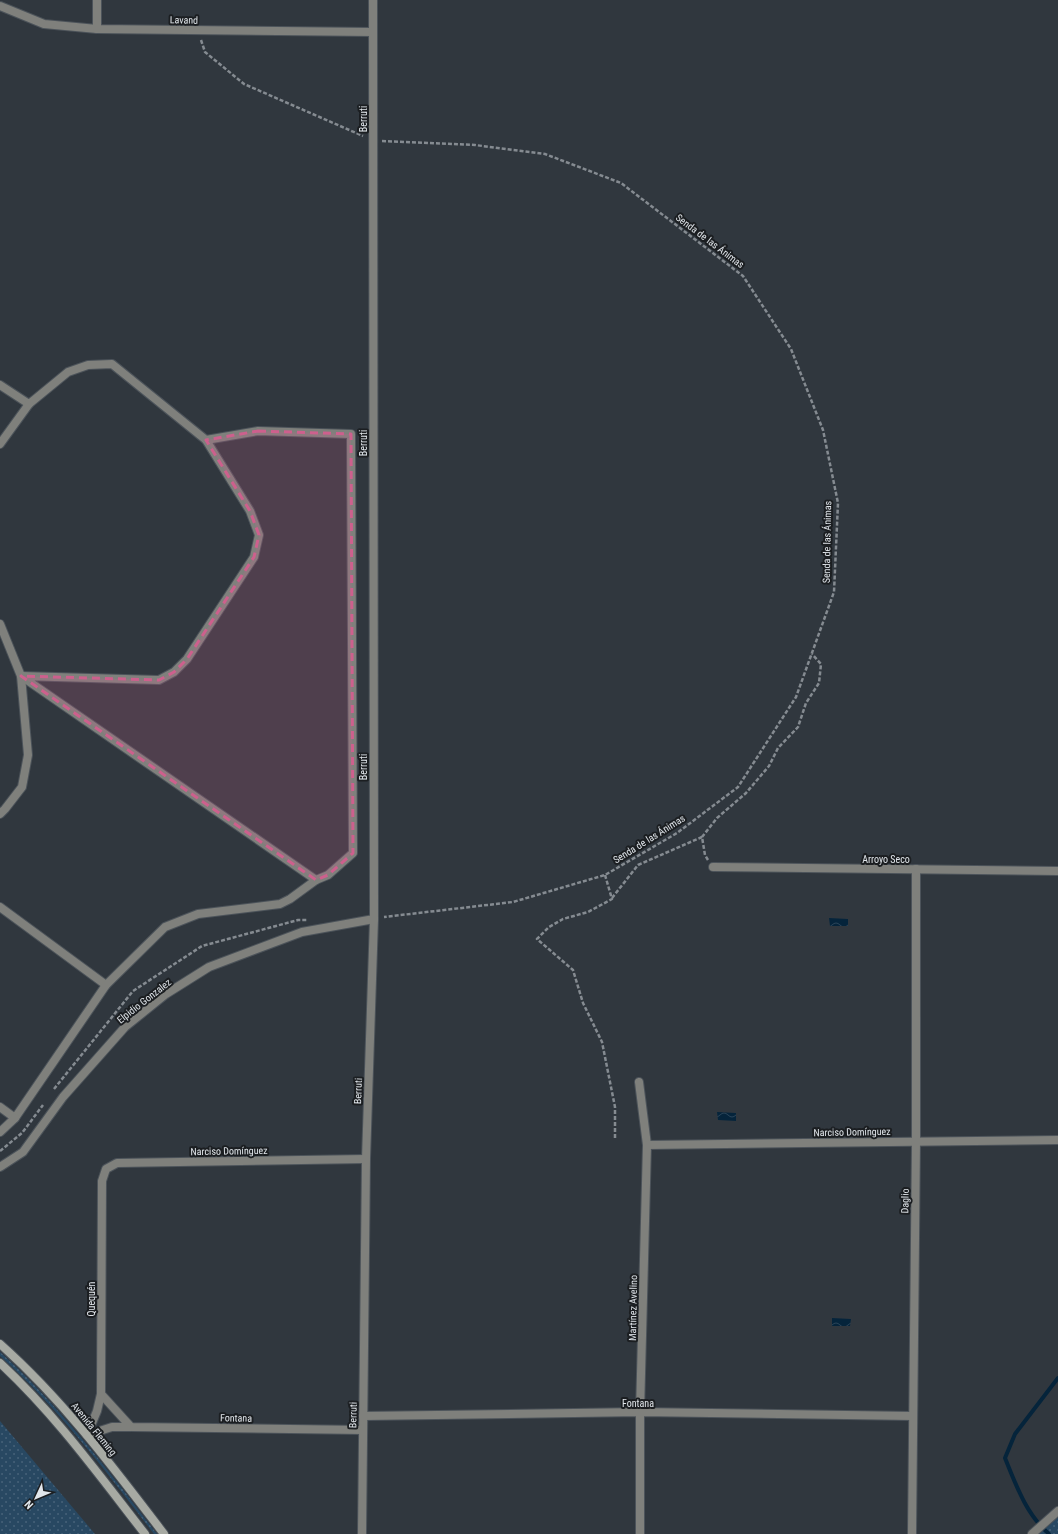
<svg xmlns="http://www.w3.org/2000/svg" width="1058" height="1534" font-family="'Roboto Condensed',sans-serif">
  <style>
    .grass { fill: url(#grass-dots) }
    .water { fill: url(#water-waves) }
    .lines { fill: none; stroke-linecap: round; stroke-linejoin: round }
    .stream { stroke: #05243b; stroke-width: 4 }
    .street-casing { stroke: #4c535a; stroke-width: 10 }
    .secondary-casing { stroke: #4c535a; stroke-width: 10 }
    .path { stroke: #858b91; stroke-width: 2.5; stroke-dasharray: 4 2; stroke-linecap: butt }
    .street { stroke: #7f807c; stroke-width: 8 }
    .secondary { stroke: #a7aaa3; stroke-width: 8 }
    .marked { fill: #cd608d; fill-opacity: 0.2; stroke: #cd608d; stroke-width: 3; stroke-dasharray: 8 5; stroke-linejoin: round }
    .labels { text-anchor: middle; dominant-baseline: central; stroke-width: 4; stroke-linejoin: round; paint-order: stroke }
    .street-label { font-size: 10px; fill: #e1e6eb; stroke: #1b1e21 }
  </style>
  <defs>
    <pattern id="grass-dots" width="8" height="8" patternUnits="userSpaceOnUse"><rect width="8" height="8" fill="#284862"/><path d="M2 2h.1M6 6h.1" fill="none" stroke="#476279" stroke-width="1.8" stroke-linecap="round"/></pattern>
    <pattern id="water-waves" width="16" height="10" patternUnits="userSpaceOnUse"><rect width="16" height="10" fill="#05243b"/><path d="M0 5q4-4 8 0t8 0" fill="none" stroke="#294458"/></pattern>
  </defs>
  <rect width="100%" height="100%" fill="#30373e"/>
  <!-- grass -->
  <g class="grass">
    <path d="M 0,1352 C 60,1406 108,1470 157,1534 L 154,1534 C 106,1471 59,1409 0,1356 Z"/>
    <path d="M 0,1421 L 95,1534 L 0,1534 Z"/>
    <path d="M 1058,1516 L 1058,1534 L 1035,1534 Z"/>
  </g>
  <!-- water -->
  <g class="water">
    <path d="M 829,918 L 848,919 L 848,926 L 830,926 Z"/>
    <path d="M 717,1112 L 736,1113 L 736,1121 L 718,1120 Z"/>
    <path d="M 832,1318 L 851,1319 L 850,1326 L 832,1326 Z"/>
  </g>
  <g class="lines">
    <!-- stream -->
    <path class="stream" d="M 1049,1534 C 1026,1514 1016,1485 1005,1458 L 1015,1434 L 1058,1378"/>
    <defs>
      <g id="street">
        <path d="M 0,6 L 44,24 L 97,29 L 373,32"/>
        <path d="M 97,29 L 97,0"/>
        <path d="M 0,385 L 29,404 L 68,372 L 88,365 L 112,364 L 206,440 L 250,511 L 259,535 L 254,557 L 187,659 L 174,672 L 159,680 L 21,676 L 316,880 L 328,875 L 353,853 L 351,434 L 258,431 L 206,440"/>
        <path d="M 0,444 L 29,404"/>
        <path d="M 0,624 L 21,676 L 28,755 L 22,787 L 5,809 L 0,814"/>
        <path d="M 713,867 L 1058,871"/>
        <path d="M 0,907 L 106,985"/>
        <path d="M 639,1082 L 647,1145 L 640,1412 L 640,1534"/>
        <path d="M 0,1107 L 15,1118 L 106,985 L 165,927 L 198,914 L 280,904 L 290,899 L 316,880"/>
        <path d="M 0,1132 L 15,1118"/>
        <path d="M 647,1145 L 1058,1140"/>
        <path d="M 0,1167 L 23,1152 L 63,1097 L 125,1027 L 166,994 L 209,967 L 302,932 L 374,919"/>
        <path d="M 363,1416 L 640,1412 L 913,1416"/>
        <path d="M 363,1430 L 131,1427 L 101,1394 L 102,1181 L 106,1169 L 117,1163 L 366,1159"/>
        <path d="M 87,1435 L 112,1427 L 131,1427"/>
        <path d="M 87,1435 L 97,1411 L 101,1394"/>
        <path d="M 362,1534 L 366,1159 L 374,919 L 373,0"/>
        <path d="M 912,1534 L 916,1141 L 916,869"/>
        <path d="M 1032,1534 L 1058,1511"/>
      </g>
      <g id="secondary">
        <path d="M 0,1344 C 63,1400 113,1467 164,1534"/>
        <path d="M 0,1363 C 55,1414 99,1475 145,1534"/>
      </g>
    </defs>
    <!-- street casing -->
    <use href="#street" class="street-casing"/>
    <!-- secondary casing -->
    <use href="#secondary" class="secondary-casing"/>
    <!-- path -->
    <g class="path">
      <path d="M 201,40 L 205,52 L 244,84 L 363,136"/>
      <path d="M 382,141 L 475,145 L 545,154 L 621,183 L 743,276 L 791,349 L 823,430 L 838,503 L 834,592 L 796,697 L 738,787 L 677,833 L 605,875 L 513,902 L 384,917"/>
      <path d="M 708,860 L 705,855 L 702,837 L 717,818 L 746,793 L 769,766 L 778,748 L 798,727 L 806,703 L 819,683 L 821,664 L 812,654"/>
      <path d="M 605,875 L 612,899 L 588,912 L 563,919 L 549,927 L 537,939 L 573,970 L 583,1003 L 602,1042 L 615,1107 L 615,1138"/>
      <path d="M 612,898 L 638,865 L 702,837"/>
      <path d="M 54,1089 L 133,991 L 202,946 L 298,920 L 307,920"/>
      <path d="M 0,1151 L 22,1133 L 43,1105"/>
    </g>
    <!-- street -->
    <use href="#street" class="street"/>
    <!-- secondary -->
    <use href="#secondary" class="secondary"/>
  </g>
  <!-- marked area -->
  <path class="marked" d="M 258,431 L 351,434 L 353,853 L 328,875 L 316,880 L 21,676 L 159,680 L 174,672 L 187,659 L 254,557 L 259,535 L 250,511 L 206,440 Z"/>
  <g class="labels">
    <!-- street labels -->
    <g class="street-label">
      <text transform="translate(184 20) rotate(1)">Lavand</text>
      <text transform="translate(363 119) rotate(-90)">Berruti</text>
      <text transform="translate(710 241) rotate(37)">Senda de las Ánimas</text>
      <text transform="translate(363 443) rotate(-90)">Berruti</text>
      <text transform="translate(827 542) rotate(-89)">Senda de las Ánimas</text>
      <text transform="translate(363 767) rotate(-90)">Berruti</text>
      <text transform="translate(649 839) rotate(-32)">Senda de las Ánimas</text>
      <text x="886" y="859">Arroyo Seco</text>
      <text transform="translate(144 1001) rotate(-38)">Elpidio Gonzalez</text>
      <text transform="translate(358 1091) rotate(-88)">Berruti</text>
      <text transform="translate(852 1132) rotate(-1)">Narciso Domínguez</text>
      <text transform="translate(229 1151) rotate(-1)">Narciso Domínguez</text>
      <text transform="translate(905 1201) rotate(-89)">Daglio</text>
      <text transform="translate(91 1299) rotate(-90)">Quequén</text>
      <text transform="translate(633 1308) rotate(-89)">Martínez Avelino</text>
      <text x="638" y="1403">Fontana</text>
      <text transform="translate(353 1415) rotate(-89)">Berruti</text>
      <text transform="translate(236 1418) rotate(1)">Fontana</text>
      <text transform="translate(94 1429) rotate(51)">Avenida Fleming</text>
    </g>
  </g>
  <!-- north arrow -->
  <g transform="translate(36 1498) rotate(226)" stroke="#1b1e21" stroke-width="3" paint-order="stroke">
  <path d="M0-3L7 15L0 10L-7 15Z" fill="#e1e6eb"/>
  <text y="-6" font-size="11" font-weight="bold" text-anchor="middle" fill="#e1e6eb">N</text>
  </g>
</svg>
